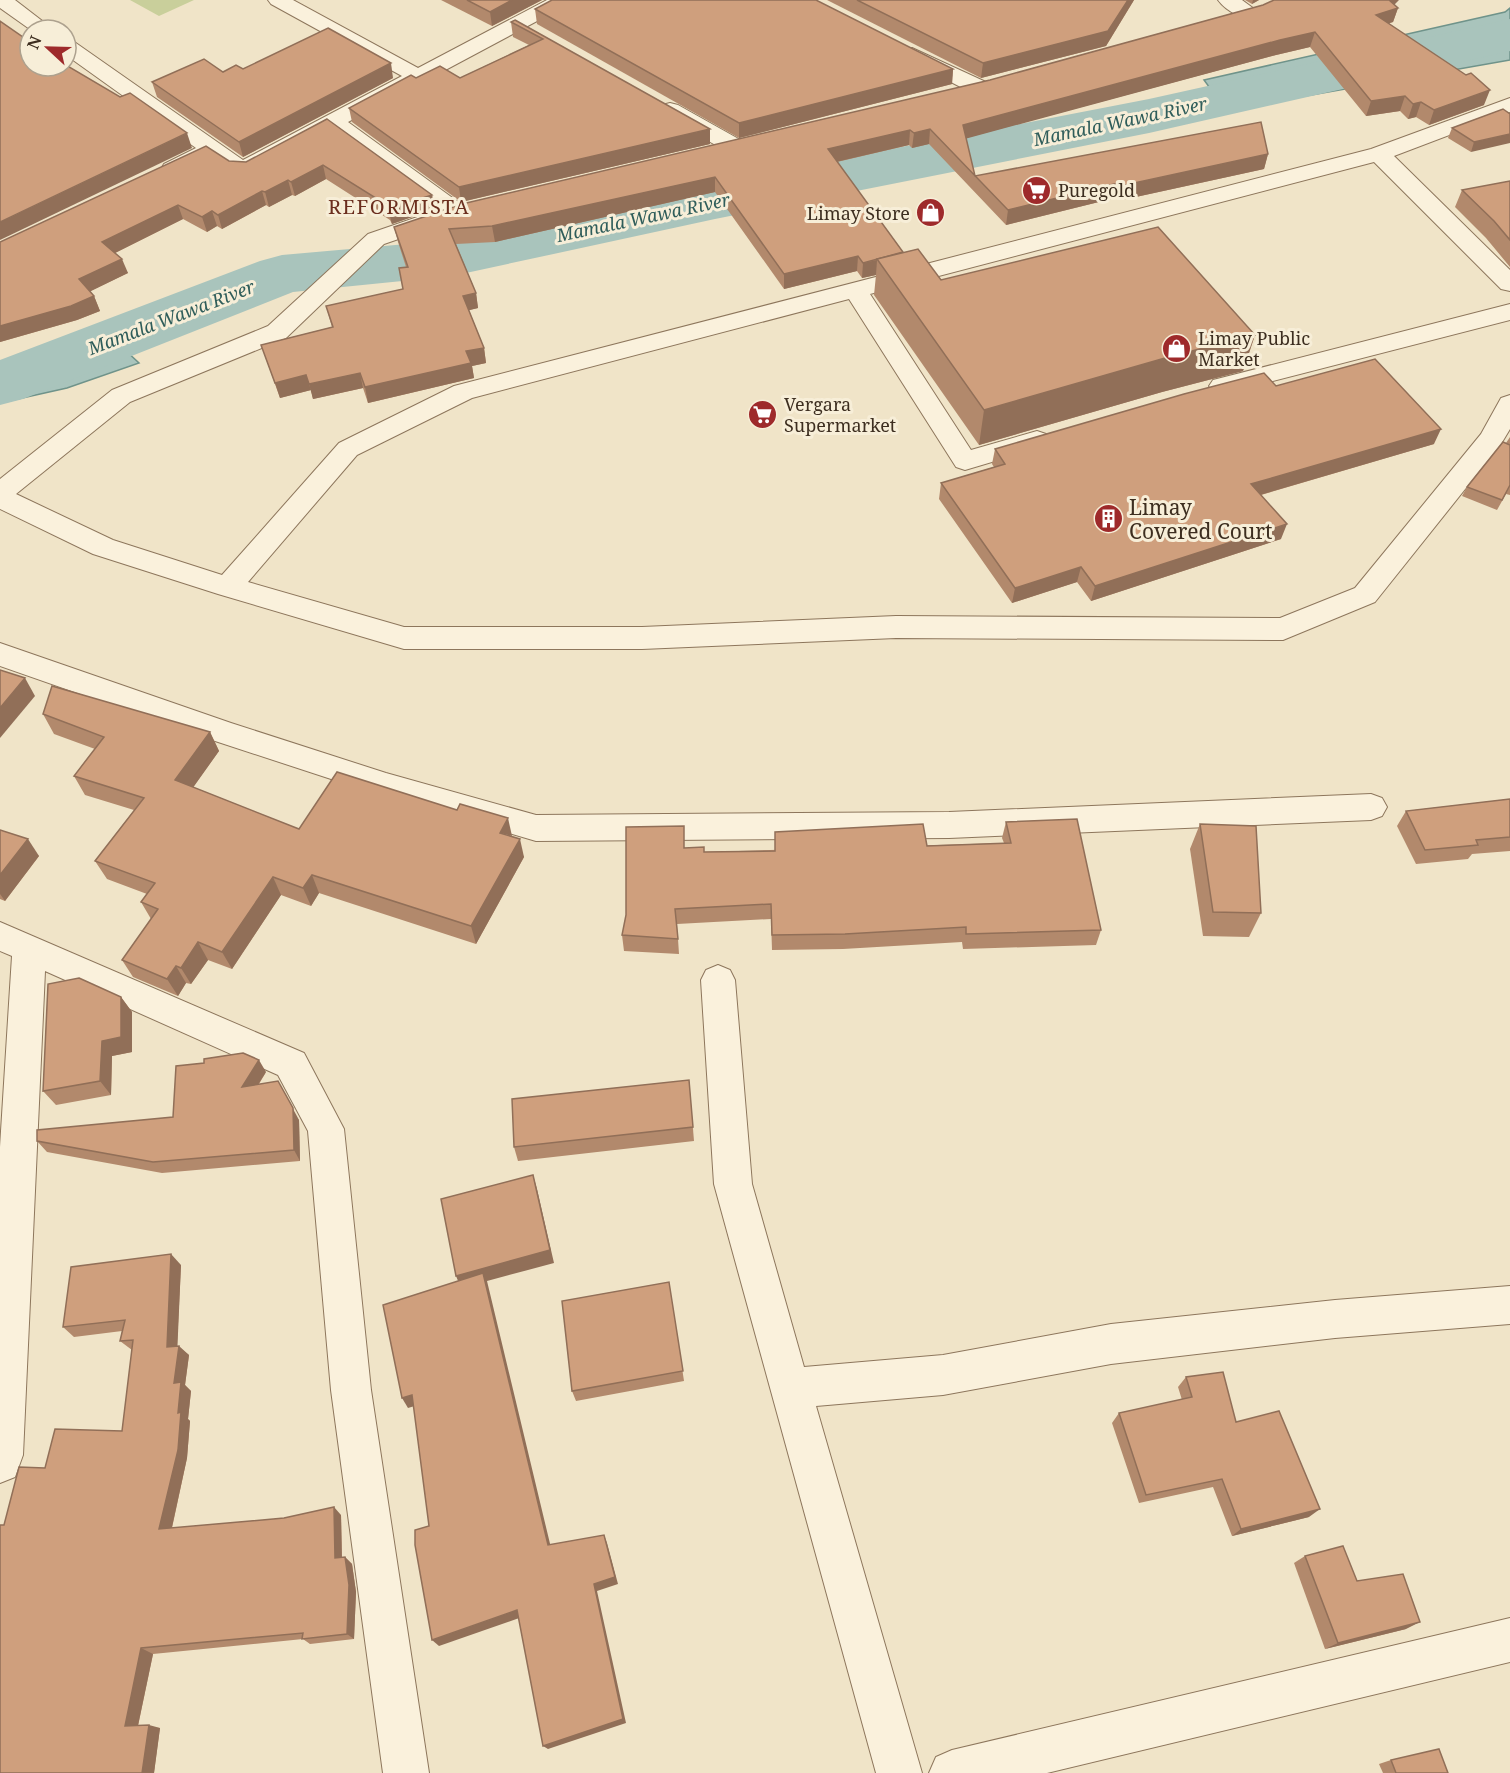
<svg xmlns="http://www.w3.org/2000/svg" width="1510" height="1773" font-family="'Noto Serif',serif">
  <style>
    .green { fill: #c9cf9b }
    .water { fill: #a9c4bc; stroke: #6f938a; stroke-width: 1.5 }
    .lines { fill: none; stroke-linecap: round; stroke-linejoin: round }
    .river { fill: #a9c4bc; fill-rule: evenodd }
    .minor-casing { stroke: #8d765c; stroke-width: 2 }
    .minor { fill: #faf1dc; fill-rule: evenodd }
    .wall { fill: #b2896c }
    .shaded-wall { fill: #916f58 }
    .building { fill: #cf9f7d; stroke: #916f58; stroke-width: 1.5 }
    .labels { text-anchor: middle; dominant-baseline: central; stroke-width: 6; stroke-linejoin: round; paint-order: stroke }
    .far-water-label { font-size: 18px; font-style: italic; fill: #2f5d5a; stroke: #f7eed8 }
    .far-poi-label { font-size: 18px; fill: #3d2e20; stroke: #f7eed8; text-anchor: start }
    .far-quarter-label { font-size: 20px; letter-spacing: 1.5px; fill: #6b2e1e; stroke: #f7eed8 }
    .poi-label { font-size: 21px; fill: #3d2e20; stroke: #f7eed8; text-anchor: start }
  </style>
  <rect width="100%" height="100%" fill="#f0e4c8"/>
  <!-- green -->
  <path class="green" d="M 130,0 L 194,0 L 159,16 Z"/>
  <!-- water -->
  <g class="water">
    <path d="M 1510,8 L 1510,60 L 1226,110 L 1204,80 L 1505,12 Z"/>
    <path d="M 99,326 L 139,363 L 67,388 L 0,403 L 0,367 Z"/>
  </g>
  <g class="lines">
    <!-- river -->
    <path class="river" d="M 1510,19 L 1510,51 L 1149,133 L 715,219 L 452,276 L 293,292 L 23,399 L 0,405 L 0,360 L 260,261 L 282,255 L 452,240 L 715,183 L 1149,99 Z"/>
    <defs>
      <g id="minor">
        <path d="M 0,0 L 15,0 L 54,30 L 31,30 L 0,8 Z"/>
        <path d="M 268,0 L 293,0 L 418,68 L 547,0 L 572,0 L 569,4 L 348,122 L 465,207 L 469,212 L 465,217 L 457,219 L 447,216 L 449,218 L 445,223 L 384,244 L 286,338 L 130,402 L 16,494 L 113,540 L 222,575 L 339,443 L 454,386 L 1371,149 L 1510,98 L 1510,112 L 1394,156 L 1510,270 L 1510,291 L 1501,289 L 1374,162 L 870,294 L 971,450 L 1037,431 L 1046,434 L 1050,440 L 1046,446 L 965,470 L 956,467 L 849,299 L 472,398 L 357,455 L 248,582 L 404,627 L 642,627 L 896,616 L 1280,618 L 1355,588 L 1481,434 L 1501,398 L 1510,395 L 1510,429 L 1501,444 L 1375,602 L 1283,640 L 896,638 L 642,649 L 404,649 L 218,594 L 93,554 L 0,509 L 0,479 L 112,390 L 268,326 L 368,234 L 429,213 L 443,212 L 331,131 L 250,174 C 234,178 224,167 211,158 C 196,166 180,178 164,174 L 161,169 L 164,164 L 196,148 L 66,55 L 66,39 L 73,41 L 243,160 L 402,76 L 271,4 Z"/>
        <path d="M 1218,0 L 1242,0 L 1261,14 L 1258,18 C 1245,22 1226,11 1218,0 Z"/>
        <path d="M 912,48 L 988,83 L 991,88 L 988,93 L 980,94 L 972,93 L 905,58 L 902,54 L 905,50 Z"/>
        <path d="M 670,103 L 678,105 L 744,142 L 747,147 L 744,152 L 736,154 L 728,152 L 662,115 L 659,110 L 662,105 Z"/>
        <path d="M 1510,304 L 1510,320 L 1222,394 L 1213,392 L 1209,386 L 1213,380 Z"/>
        <path d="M 0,643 L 231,723 L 386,773 L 536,815 L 949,812 L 1371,794 L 1382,798 L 1387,807 L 1382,816 L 1371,820 L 949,838 L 536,841 L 386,797 L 209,739 L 0,666 Z"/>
        <path d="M 0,922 L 304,1053 L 344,1129 L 371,1390 L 429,1773 L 383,1773 L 331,1390 L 308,1131 L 278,1075 L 45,971 L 23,1455 L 15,1477 L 0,1483 L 0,1147 L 12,956 L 0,951 Z"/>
        <path d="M 718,965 L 730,970 L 735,980 L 752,1184 L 804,1367 L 943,1355 L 1111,1324 L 1335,1300 L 1510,1286 L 1510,1324 L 1335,1338 L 1111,1364 L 943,1395 L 816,1406 L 922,1773 L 876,1773 L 714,1184 L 701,980 L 706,970 Z"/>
        <path d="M 1510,1618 L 1510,1662 L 1047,1773 L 929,1773 L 936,1757 L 952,1750 Z"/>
      </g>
    </defs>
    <!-- minor casing -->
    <use href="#minor" class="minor-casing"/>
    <!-- minor -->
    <use href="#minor" class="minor"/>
  </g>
  <!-- wall -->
  <g class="wall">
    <path d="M 441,0 L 542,0 L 492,26 Z"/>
    <path d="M 827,0 L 1134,0 L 1106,46 L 981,78 Z"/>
    <path d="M 1245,0 L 1259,0 L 1252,4 Z"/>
    <path d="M 1263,5 L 1394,5 L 1398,8 L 1393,22 L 1389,23 L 1484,105 L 1429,125 L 1416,117 L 1408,119 L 1400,111 L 1366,116 L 1310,47 L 1276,55 L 966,138 L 975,176 L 1268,154 L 1264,169 L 1122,200 L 1119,197 L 1006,225 L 929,144 L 912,148 L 909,145 L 837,162 L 903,252 L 941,280 L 1255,335 L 1243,371 L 1162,392 L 979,445 L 874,295 L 876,275 L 862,278 L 857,271 L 784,289 L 715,192 L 495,242 L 456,244 L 476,293 L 478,308 L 469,310 L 484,348 L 486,363 L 472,366 L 474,378 L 368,403 L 363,388 L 313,399 L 311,390 L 280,398 L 261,345 L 332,327 L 326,306 L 403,289 L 406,267 L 398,242 L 394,227 L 990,80 Z"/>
    <path d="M 535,9 L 953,69 L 952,84 L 739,138 L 537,24 Z"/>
    <path d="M 515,20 L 710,144 L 461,202 L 352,122 L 349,108 L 416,78 L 460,78 L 529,45 L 513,37 L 511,22 Z"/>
    <path d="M 243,69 L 393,78 L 243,157 L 157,97 L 152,82 Z"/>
    <path d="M 1503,109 L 1471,152 L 1448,138 L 1452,128 Z"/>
    <path d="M 327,119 L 432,195 L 435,209 L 392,224 L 390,220 L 326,179 L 295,196 L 292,195 L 269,207 L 266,205 L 222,229 L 217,226 L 207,232 L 183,219 L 115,253 L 128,273 L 90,291 L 94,296 L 100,311 L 77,320 L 0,342 L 0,242 L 229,161 L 246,162 Z"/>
    <path d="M 1510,181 L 1510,267 L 1486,238 L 1455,207 L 1462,190 Z"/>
    <path d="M 1276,386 L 1434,444 L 1261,495 L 1281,539 L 1091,601 L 1077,582 L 1012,603 L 939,499 L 941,483 L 994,467 L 992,464 L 995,449 Z"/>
    <path d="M 1510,437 L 1510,495 L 1506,494 L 1497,510 L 1462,496 L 1467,487 L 1506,443 Z"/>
    <path d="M 43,714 L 210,732 L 219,751 L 193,787 L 299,829 L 512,836 L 524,857 L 476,944 L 319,893 L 311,906 L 281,895 L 232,969 L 208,960 L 191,984 L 186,983 L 178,996 L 133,977 L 122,960 L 151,919 L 141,902 L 147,894 L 107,879 L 95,861 L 134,810 L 85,795 L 74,776 L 95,749 L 54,734 Z"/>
    <path d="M 1510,799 L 1510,851 L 1472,854 L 1468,859 L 1416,864 L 1397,826 L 1406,811 Z"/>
    <path d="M 1006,822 L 1101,930 L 1096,945 L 963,949 L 962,942 L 843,949 L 772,950 L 771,919 L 677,924 L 679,954 L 624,951 L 622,935 L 685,848 L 704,852 L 1004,843 L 1002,838 Z"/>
    <path d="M 1200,824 L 1261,913 L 1249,937 L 1203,936 L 1190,849 Z"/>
    <path d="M 0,830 L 39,856 L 5,901 L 0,899 Z"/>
    <path d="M 121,997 L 132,1012 L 132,1052 L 112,1056 L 111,1095 L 56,1105 L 43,1091 Z"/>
    <path d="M 266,1072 L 259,1084 L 299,1120 L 300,1161 L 162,1173 L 47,1152 L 37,1141 L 173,1117 Z"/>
    <path d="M 689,1080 L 694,1141 L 518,1161 L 514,1147 Z"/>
    <path d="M 181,1265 L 177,1346 L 189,1355 L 185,1385 L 191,1391 L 188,1419 L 190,1421 L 187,1458 L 172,1528 L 341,1515 L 342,1557 L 345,1557 L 352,1564 L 356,1592 L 354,1639 L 310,1644 L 303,1639 L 153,1654 L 138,1726 L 160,1728 L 154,1773 L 0,1773 L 4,1525 L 45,1468 L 122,1431 L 132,1350 L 120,1341 L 122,1331 L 74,1337 L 63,1327 Z"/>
    <path d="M 669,1282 L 684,1381 L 576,1401 L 572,1391 Z"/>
    <path d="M 1186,1377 L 1236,1422 L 1309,1517 L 1232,1536 L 1213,1487 L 1139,1503 L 1112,1423 L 1119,1413 L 1182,1400 L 1178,1387 Z"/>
    <path d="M 1305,1556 L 1357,1581 L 1406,1629 L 1325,1649 L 1294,1563 Z"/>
    <path d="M 1391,1760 L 1448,1773 L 1383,1773 L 1379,1764 Z"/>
  </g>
  <!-- shaded-wall -->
  <g class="shaded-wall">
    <path d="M 512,0 L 542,0 L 492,26 L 490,12 Z"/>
    <path d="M 1128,0 L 1134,0 L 1106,46 L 981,78 L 983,63 Z"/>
    <path d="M 1253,0 L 1259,0 L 1252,4 Z"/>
    <path d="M 1389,0 L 1399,0 L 1388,11 L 1398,8 L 1393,22 L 1371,29 L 1376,15 Z"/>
    <path d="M 1315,32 L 1310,47 L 1276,55 L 961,140 L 963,125 L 1280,40 Z"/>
    <path d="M 391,63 L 393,78 L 243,157 L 239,142 Z"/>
    <path d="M 953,69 L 952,84 L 739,138 L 739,123 Z"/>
    <path d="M 1490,90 L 1484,105 L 1429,125 L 1434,110 Z"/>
    <path d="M 1405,96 L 1400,111 L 1366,116 L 1371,101 Z"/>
    <path d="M 1421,102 L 1416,117 L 1408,119 L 1413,104 Z"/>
    <path d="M 710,129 L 710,144 L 461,202 L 459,187 Z"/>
    <path d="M 930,129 L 929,144 L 912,148 L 914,133 Z"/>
    <path d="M 910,130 L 909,145 L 827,164 L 828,149 Z"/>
    <path d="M 187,133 L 192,148 L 0,240 L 0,222 Z"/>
    <path d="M 1510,134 L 1510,143 L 1471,152 L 1474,142 Z"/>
    <path d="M 1268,154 L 1264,169 L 1122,200 L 1125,185 Z"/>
    <path d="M 323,165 L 326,179 L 295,196 L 291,182 Z"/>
    <path d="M 715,177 L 715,192 L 495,242 L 492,226 Z"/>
    <path d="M 288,180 L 292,195 L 269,207 L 265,192 Z"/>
    <path d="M 1122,182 L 1119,197 L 1006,225 L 1008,210 Z"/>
    <path d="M 262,191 L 266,205 L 222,229 L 218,215 Z"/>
    <path d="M 432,195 L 435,209 L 392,224 L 388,209 Z"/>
    <path d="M 178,205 L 183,219 L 107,257 L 102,242 Z"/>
    <path d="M 212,211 L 217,226 L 207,232 L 202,217 Z"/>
    <path d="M 858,256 L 857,271 L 784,289 L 784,274 Z"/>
    <path d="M 122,259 L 128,273 L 85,294 L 79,279 Z"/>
    <path d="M 877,260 L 876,275 L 862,278 L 863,263 Z"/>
    <path d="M 476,293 L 478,308 L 466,311 L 463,296 Z"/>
    <path d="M 94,296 L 100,311 L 77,320 L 0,342 L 0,326 Z"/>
    <path d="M 1255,335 L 1243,371 L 1162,392 L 979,445 L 984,410 L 1172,356 Z"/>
    <path d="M 484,348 L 486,363 L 472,366 L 474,378 L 368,403 L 365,387 L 466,351 Z"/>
    <path d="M 360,373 L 363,388 L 313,399 L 309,384 Z"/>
    <path d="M 306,375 L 311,390 L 280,398 L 275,383 Z"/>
    <path d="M 1441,429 L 1434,444 L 1246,499 L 1251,484 Z"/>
    <path d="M 1287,524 L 1281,539 L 1091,601 L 1095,586 Z"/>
    <path d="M 1081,567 L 1077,582 L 1012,603 L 1015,588 Z"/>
    <path d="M 25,678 L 35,696 L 0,738 L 0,708 Z"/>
    <path d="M 210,732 L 219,751 L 185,799 L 175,780 Z"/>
    <path d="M 508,818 L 512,836 L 500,833 Z"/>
    <path d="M 28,839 L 39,856 L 5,901 L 0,894 L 0,875 Z"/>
    <path d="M 520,839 L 524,857 L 476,944 L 471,926 Z"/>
    <path d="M 312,875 L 319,893 L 311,906 L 303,888 Z"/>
    <path d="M 273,877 L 281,895 L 232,969 L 222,952 Z"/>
    <path d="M 198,942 L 208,960 L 191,984 L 181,968 Z"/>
    <path d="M 176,966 L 186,983 L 178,996 L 167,979 Z"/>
    <path d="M 121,997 L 132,1012 L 132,1052 L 112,1056 L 111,1095 L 100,1081 L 102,1041 Z"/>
    <path d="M 259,1060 L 266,1072 L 249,1099 L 242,1087 Z"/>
    <path d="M 278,1081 L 299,1120 L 300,1161 L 294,1150 Z"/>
    <path d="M 533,1175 L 537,1189 L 554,1263 L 487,1281 L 552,1552 L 548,1545 L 461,1288 L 456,1276 Z"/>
    <path d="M 171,1254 L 181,1265 L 177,1356 L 167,1347 Z"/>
    <path d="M 179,1346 L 189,1355 L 185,1385 L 191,1391 L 188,1419 L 190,1421 L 187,1458 L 170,1536 L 159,1529 L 178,1413 L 174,1383 Z"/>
    <path d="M 412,1395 L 418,1405 L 408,1408 L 402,1398 Z"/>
    <path d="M 334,1507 L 341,1515 L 342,1565 L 335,1558 Z"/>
    <path d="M 1320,1509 L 1309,1517 L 1232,1536 L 1241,1529 Z"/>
    <path d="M 604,1535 L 607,1543 L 618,1584 L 597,1591 L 626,1723 L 548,1749 L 543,1746 L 594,1584 Z"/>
    <path d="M 345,1557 L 352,1564 L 356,1592 L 354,1639 L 347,1634 Z"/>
    <path d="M 517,1610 L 522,1617 L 439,1646 L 432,1640 Z"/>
    <path d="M 1420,1622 L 1406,1629 L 1325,1649 L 1338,1643 Z"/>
    <path d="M 141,1648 L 153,1654 L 137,1730 L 125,1726 Z"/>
    <path d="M 149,1725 L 160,1728 L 154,1773 L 142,1773 Z"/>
  </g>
  <!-- building -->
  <g class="building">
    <path d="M 467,0 L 512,0 L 490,12 Z"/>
    <path d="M 552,0 L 816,0 L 953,69 L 739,123 L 535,9 Z"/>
    <path d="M 857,0 L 1128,0 L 1108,31 L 983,63 Z"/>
    <path d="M 1274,0 L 1389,0 L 1398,8 L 1376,15 L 1466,75 L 1471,73 L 1490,90 L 1434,110 L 1421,102 L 1413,104 L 1405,96 L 1371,101 L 1315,32 L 1280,40 L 963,125 L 975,176 L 1261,122 L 1268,154 L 1125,185 L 1122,182 L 1008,210 L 930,129 L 914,133 L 910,130 L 828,149 L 903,252 L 863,263 L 858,256 L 784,274 L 715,177 L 492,226 L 449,229 L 476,293 L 463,296 L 484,348 L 466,351 L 471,363 L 365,387 L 360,373 L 309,384 L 306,375 L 275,383 L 261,345 L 333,327 L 326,306 L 403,289 L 399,268 L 408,267 L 394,227 L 462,204 L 990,80 L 1263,5 Z"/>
    <path d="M 515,20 L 710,129 L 459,187 L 349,108 L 411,75 L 416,78 L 440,66 L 460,78 L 543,39 L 511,22 Z"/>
    <path d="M 0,21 L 30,42 L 30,66 L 66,66 L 66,65 L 120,97 L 130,93 L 187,133 L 0,222 Z"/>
    <path d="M 328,28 L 391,63 L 239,142 L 152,82 L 204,59 L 223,72 L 236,65 L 243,69 Z"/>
    <path d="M 1503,109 L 1510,114 L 1510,134 L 1474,142 L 1452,128 Z"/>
    <path d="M 327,119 L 432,195 L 388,209 L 387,205 L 323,165 L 291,182 L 288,180 L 265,192 L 262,191 L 218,215 L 212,211 L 202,217 L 178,205 L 102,242 L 122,259 L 79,279 L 94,296 L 71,306 L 0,326 L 0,242 L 206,146 L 229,161 L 246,162 Z"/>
    <path d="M 1510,181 L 1510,240 L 1494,221 L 1462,190 Z"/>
    <path d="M 1158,227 L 1255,335 L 1172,356 L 984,410 L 877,259 L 918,249 L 941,280 Z"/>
    <path d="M 1375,359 L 1441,429 L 1251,484 L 1287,524 L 1095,586 L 1081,567 L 1015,588 L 941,483 L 1005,464 L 995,449 L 1184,394 L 1264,373 L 1276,386 Z"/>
    <path d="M 1503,442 L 1510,445 L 1510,485 L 1502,500 L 1467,487 Z"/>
    <path d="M 0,670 L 25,678 L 0,708 Z"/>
    <path d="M 52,686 L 210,732 L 175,780 L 299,829 L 337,772 L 457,810 L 460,804 L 508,818 L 500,833 L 520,839 L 471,926 L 312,875 L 303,888 L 273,877 L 222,952 L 198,942 L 181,968 L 176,966 L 167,979 L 122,960 L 158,909 L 141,902 L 155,883 L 95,861 L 144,798 L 74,776 L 104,737 L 43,714 Z"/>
    <path d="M 1510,799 L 1510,837 L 1476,840 L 1478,845 L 1425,850 L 1406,811 Z"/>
    <path d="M 1077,819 L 1101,930 L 966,934 L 966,927 L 845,934 L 772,935 L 771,904 L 675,909 L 678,939 L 622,935 L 626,915 L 626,827 L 684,826 L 684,848 L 704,847 L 704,852 L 775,851 L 775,832 L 905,825 L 923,824 L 927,846 L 1011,843 L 1006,822 Z"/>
    <path d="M 1200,824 L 1256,826 L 1261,913 L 1213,912 Z"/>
    <path d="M 0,830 L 28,839 L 0,875 Z"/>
    <path d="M 79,978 L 121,997 L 121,1037 L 102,1041 L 100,1081 L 43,1091 L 48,984 Z"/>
    <path d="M 243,1053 L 259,1060 L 242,1087 L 278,1081 L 293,1108 L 294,1150 L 153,1162 L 37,1141 L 37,1130 L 173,1117 L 176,1066 L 204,1063 L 204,1059 Z"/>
    <path d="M 689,1080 L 693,1127 L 514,1147 L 512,1099 Z"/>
    <path d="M 533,1175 L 550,1250 L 456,1276 L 441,1199 Z"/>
    <path d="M 171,1254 L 167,1347 L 179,1346 L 174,1383 L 181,1382 L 178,1413 L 181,1412 L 178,1450 L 159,1529 L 284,1518 L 334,1507 L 335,1558 L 345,1557 L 349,1585 L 347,1634 L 302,1639 L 303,1633 L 141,1648 L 125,1726 L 149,1725 L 142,1773 L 0,1773 L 0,1525 L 4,1525 L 19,1467 L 45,1468 L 55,1429 L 122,1431 L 133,1340 L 120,1341 L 125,1320 L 63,1327 L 71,1267 Z"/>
    <path d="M 483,1273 L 548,1545 L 604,1535 L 615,1577 L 594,1584 L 623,1719 L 543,1746 L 517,1610 L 432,1640 L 415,1545 L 415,1530 L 429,1526 L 412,1395 L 402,1398 L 383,1305 Z"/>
    <path d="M 669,1282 L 683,1371 L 572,1391 L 562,1301 Z"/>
    <path d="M 1223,1372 L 1236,1422 L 1279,1411 L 1320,1509 L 1241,1529 L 1222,1479 L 1146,1495 L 1119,1413 L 1192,1397 L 1186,1377 Z"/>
    <path d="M 1343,1546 L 1357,1581 L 1403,1574 L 1420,1622 L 1338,1643 L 1305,1556 Z"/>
    <path d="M 1439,1749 L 1448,1773 L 1396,1773 L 1391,1760 Z"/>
  </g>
  <!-- icons -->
  <defs>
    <symbol id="supermarket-disc" viewBox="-11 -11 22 22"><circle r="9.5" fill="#9e2a2b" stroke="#f7eed8"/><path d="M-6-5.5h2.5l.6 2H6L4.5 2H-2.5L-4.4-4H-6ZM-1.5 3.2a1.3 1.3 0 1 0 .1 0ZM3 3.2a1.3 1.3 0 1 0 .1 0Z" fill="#fff"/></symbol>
    <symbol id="shop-disc" viewBox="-11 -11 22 22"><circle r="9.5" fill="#9e2a2b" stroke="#f7eed8"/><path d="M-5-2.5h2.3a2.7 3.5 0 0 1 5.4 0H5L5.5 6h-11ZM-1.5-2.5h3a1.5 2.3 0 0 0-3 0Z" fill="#fff"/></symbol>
    <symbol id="building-disc" viewBox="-11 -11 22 22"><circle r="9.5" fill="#9e2a2b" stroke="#f7eed8"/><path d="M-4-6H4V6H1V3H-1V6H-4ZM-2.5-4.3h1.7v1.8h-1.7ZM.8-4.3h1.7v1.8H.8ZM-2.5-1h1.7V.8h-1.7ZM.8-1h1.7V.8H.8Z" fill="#fff"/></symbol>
  </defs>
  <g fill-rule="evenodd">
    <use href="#supermarket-disc" x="1020" y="174" width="33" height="33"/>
    <use href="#shop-disc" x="914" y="196" width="33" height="33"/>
    <use href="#shop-disc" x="1160" y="332" width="33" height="33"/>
    <use href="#supermarket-disc" x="746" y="398" width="33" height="33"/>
    <use href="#building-disc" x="1092" y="502" width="33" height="33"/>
  </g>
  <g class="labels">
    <!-- far-water labels -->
    <g class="far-water-label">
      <text transform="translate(1120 121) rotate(-12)">Mamala Wawa River</text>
      <text transform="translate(643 217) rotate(-12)">Mamala Wawa River</text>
      <text transform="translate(171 317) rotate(-21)">Mamala Wawa River</text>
    </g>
    <!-- far-poi labels -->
    <g class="far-poi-label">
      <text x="1058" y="190">Puregold</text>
      <text x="910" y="213" text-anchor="end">Limay Store</text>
      <text x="1198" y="338">Limay Public<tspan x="1198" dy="21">Market</tspan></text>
      <text x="784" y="404">Vergara<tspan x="784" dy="21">Supermarket</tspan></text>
    </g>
    <!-- far-quarter labels -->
    <g class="far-quarter-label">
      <text x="399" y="206">REFORMISTA</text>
    </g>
    <!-- poi labels -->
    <g class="poi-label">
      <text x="1129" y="507">Limay<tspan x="1129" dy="24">Covered Court</tspan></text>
    </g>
  </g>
  <!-- north arrow -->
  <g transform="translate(48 48) rotate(292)"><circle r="28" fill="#f7eed8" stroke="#ada18e" stroke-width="1.5"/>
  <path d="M0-4.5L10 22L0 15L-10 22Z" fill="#9e2a2b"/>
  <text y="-9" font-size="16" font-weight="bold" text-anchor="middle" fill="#3d2e20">N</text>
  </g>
</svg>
